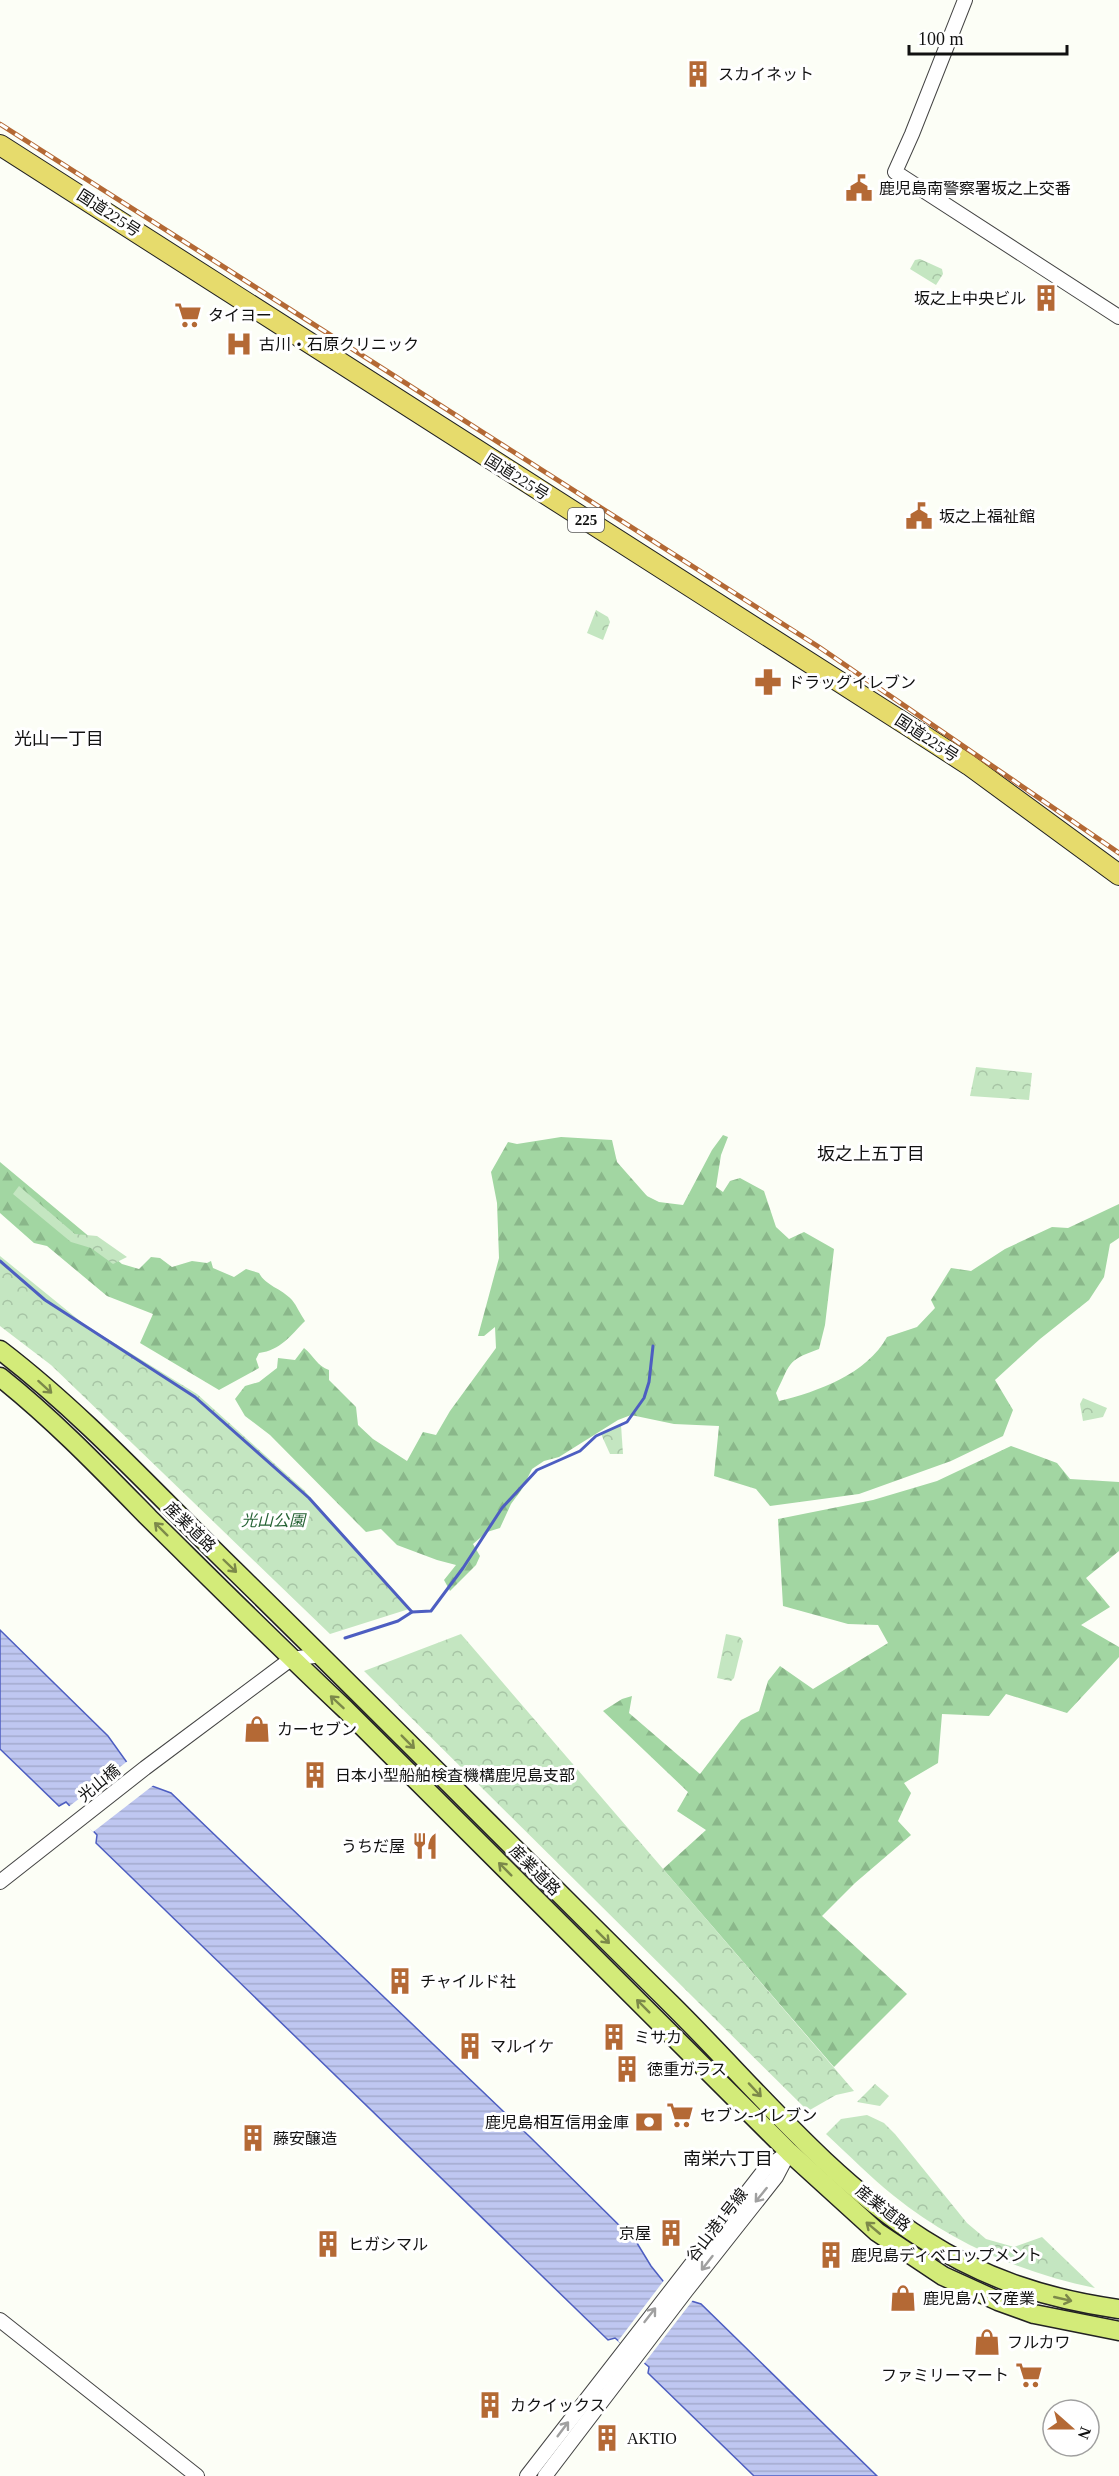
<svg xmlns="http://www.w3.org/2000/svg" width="1119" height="2476" font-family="'Times New Roman','Noto Sans JP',serif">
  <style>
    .forest { fill: url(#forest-firs) }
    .park { fill: url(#park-crowns) }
    .water { fill: url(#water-rules); stroke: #4d5ec1; stroke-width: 1.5 }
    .pier { fill: #fcfef6 }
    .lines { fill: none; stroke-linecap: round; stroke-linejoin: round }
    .stream { stroke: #4d5ec1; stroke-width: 3 }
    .minor-casing { stroke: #444; stroke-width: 16 }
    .major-casing { stroke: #222; stroke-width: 21 }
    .highway-casing { stroke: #222; stroke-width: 22 }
    .minor { stroke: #fff; stroke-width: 14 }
    .major { stroke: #d3eb79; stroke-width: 18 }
    .highway { stroke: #e6db6c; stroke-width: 20 }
    .rail-casing { stroke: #b46935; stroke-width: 5 }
    .rail { stroke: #fff; stroke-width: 3; stroke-dasharray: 9; stroke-linecap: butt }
    .oneway { stroke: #7c894a }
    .oneway2 { stroke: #a0a0a0 }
    .labels { text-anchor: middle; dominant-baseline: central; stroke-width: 6; stroke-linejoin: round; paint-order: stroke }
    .shield { fill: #fff; stroke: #585858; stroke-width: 1.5 }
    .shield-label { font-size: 15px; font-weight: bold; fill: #111 }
    .poi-label { font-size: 16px; fill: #111; stroke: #fff; text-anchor: start }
    .street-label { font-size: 16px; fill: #111; stroke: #fff }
    .park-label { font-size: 16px; font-style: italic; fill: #266335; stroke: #fff }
    .neighbourhood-label { font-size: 18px; fill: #111; stroke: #fff }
  </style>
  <defs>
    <pattern id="forest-firs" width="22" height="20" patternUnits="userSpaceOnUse" patternTransform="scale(1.5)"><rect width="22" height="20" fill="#a2d6a2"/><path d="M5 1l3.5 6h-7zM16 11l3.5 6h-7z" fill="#8ab78a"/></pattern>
    <pattern id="park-crowns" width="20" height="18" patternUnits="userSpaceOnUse" patternTransform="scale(1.5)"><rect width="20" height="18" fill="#c4e6c1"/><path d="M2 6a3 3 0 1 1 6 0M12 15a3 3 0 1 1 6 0" fill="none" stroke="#a7c4a5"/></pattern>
    <pattern id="water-rules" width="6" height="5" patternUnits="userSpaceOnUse" patternTransform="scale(1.5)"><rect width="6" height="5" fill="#bfc7f1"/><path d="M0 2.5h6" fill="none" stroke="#a3aace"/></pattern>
  </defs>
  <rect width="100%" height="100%" fill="#fcfef6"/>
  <!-- forest -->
  <g class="forest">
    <path d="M 723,1135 L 728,1137 L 721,1155 L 716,1187 L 723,1192 L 730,1181 L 740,1178 L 764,1191 L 776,1227 L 789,1239 L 804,1232 L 834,1249 L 825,1325 L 819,1349 C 785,1361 791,1364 776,1393 L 779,1401 C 817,1392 867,1374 887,1337 L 917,1327 L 935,1308 L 931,1300 L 951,1268 L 971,1271 L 1005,1249 L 1052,1227 L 1068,1228 L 1119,1204 L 1119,1238 L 1110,1244 L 1104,1277 L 1089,1300 L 1040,1339 L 995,1380 L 1013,1410 L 1003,1436 L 951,1461 L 859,1494 L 770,1506 L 756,1489 L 714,1476 L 719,1426 L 674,1424 L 631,1415 L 618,1420 L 559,1457 L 544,1461 L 532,1469 L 522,1489 L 511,1504 L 500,1528 L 487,1532 L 473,1544 L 480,1556 L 476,1565 L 450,1591 L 444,1580 L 456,1565 L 437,1560 L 397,1545 L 381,1529 L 366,1532 L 270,1435 L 245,1416 L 235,1399 L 245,1386 L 259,1382 L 277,1368 L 278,1358 L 295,1360 L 304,1348 C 314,1356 317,1366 329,1370 L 329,1380 L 356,1407 L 358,1425 L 373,1439 L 407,1461 L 423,1432 L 436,1435 L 450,1411 L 496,1348 L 495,1327 L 484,1336 L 478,1336 L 499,1258 L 497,1203 L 491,1172 L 508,1142 L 517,1144 L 561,1137 L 612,1140 L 617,1162 L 647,1196 L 659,1202 L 683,1205 L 712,1150 Z"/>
    <path d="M 0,1162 L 122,1264 L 139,1269 L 151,1257 L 160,1258 L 172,1267 L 192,1261 L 207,1263 L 211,1261 L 213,1268 L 234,1277 L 246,1269 L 259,1273 C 266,1286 281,1288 292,1300 C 297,1306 300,1314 305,1321 C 290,1336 281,1350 259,1353 L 256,1359 L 259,1368 L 219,1390 L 140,1343 L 153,1314 L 107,1296 L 47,1246 L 34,1243 L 0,1213 Z"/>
    <path d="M 1011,1446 L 1057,1463 L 1070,1479 L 1119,1482 L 1119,1551 L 1086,1578 L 1110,1607 L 1081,1625 L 1119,1647 L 1119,1657 L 1067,1713 L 1006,1694 L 989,1716 L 942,1714 L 938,1763 L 904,1783 L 911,1793 L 898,1821 L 911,1835 L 855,1883 L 822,1916 L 907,1994 L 834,2067 L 663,1869 L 706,1830 L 677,1811 L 688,1792 L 603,1711 L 622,1699 L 632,1696 L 629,1713 L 700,1774 L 741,1720 L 759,1711 L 768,1681 L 780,1666 L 813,1689 L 888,1643 L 878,1625 L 848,1624 L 783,1606 L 778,1519 L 873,1500 L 937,1481 Z"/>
  </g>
  <!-- park -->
  <g class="park">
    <path d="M 920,259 L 942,269 L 943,274 L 936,285 L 910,269 L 915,260 Z"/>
    <path d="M 596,610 L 608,617 L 610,622 L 603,640 L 587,633 Z"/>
    <path d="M 976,1067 L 1032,1073 L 1029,1100 L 970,1096 Z"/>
    <path d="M 19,1186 L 75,1234 L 97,1236 L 127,1257 L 113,1264 L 91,1248 L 71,1242 L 13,1194 Z"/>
    <path d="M 0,1256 L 85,1325 L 197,1394 L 304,1490 L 409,1609 L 330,1634 L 51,1365 L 0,1326 Z"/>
    <path d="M 1083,1398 L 1107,1408 L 1103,1417 L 1083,1421 L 1080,1404 Z"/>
    <path d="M 621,1425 L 623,1454 L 610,1454 L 601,1434 Z"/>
    <path d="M 461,1634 L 854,2091 L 836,2095 L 808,2111 L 364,1671 Z"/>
    <path d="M 726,1634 L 740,1637 L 743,1641 L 734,1678 L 731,1681 L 717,1678 Z"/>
    <path d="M 875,2084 L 889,2096 L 880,2106 L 857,2102 Z"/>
    <path d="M 867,2115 L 884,2123 L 895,2134 L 967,2223 L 986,2239 L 1014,2247 L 1042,2237 L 1095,2288 C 1022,2273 952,2243 894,2196 C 870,2177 849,2155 826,2134 L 841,2119 Z"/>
  </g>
  <!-- water -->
  <path class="water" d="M 0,1630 L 108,1736 L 141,1782 L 171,1793 L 530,2137 L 637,2243 L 651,2266 L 675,2296 L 701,2304 L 877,2476 L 754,2476 L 648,2373 L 649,2367 L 615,2338 L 608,2340 L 96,1843 L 97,1835 L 66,1802 L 59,1806 L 0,1749 Z"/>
  <!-- pier -->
  <g class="pier">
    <path d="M 129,1760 L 143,1779 L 155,1784 L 93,1832 L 67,1808 Z"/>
    <path d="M 665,2279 L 677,2293 L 693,2300 L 643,2365 L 618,2341 Z"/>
  </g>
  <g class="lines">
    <!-- stream -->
    <g class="stream">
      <path d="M 0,1261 L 45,1300 L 195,1397 L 309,1498 L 412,1612"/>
      <path d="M 345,1638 L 398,1621 L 412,1612 L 431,1611 L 463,1568 L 502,1508 L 537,1470 L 580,1451 L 596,1436 L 627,1422 L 644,1398 L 649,1382 L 653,1346"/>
    </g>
    <defs>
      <g id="minor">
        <path d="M 965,0 L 912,134 L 895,172 L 1119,317"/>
        <path d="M 0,1882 L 145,1768 L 291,1659 L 322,1655"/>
        <path d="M 0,2320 L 197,2476"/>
        <path d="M 527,2476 L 766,2168 L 789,2152"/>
        <path d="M 545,2476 L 686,2291 L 776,2177 L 788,2154"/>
      </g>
      <g id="major">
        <path d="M 0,1350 C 85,1415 158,1496 235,1571 C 381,1714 525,1860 671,2004 C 752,2084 826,2177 923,2239 C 985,2279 1047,2299 1119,2309"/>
        <path d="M 0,1377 C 54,1420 101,1469 149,1518 C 214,1582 278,1646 345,1709 L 789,2152 L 877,2232 L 943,2276 L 998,2301 L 1034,2314 L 1119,2331"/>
      </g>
      <path id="highway" d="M 0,145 L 918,732 L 969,765 L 1119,875"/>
    </defs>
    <!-- minor casing -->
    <use href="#minor" class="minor-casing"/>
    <!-- major casing -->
    <use href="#major" class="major-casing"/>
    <!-- highway casing -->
    <use href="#highway" class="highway-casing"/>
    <!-- minor -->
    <use href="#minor" class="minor"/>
    <!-- major -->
    <use href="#major" class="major"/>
    <!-- highway -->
    <use href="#highway" class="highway"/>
    <defs>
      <path id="rail" d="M 0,124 L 819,647 L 1119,853"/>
    </defs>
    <!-- rail casing -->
    <use href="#rail" class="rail-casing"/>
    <!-- rail -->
    <use href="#rail" class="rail"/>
  </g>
  <!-- one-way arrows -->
  <defs><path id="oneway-shaft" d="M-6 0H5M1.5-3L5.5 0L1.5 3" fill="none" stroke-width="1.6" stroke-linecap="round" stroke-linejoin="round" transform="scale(1.5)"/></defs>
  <g class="oneway">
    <use href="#oneway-shaft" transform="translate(45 1387) rotate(42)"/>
    <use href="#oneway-shaft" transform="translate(161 1529) rotate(-135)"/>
    <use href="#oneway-shaft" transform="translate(230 1566) rotate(44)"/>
    <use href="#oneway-shaft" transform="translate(337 1702) rotate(-137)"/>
    <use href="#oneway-shaft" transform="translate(408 1742) rotate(45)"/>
    <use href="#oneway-shaft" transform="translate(505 1869) rotate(-135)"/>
    <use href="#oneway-shaft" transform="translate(603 1937) rotate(45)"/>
    <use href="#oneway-shaft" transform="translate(643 2006) rotate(-135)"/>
    <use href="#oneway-shaft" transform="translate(755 2090) rotate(47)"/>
    <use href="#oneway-shaft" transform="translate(873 2228) rotate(-140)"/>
    <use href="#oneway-shaft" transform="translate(1063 2299) rotate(13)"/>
  </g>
  <g class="oneway2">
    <use href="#oneway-shaft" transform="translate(761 2195) rotate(129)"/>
    <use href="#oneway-shaft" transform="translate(707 2263) rotate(128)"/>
    <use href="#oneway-shaft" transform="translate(650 2315) rotate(-52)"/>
    <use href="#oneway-shaft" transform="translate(563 2429) rotate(-53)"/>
  </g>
  <!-- icons -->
  <defs>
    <symbol id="building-bare" viewBox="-9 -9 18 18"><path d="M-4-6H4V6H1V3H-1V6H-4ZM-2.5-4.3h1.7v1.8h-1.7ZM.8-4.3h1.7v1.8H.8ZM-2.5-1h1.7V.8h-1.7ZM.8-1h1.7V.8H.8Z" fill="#b46935" stroke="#fff" stroke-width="2.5" paint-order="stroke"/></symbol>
    <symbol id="civic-bare" viewBox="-9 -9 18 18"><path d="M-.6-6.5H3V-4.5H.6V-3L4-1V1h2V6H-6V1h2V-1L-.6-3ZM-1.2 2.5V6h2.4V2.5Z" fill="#b46935" stroke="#fff" stroke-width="2.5" paint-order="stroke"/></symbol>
    <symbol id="supermarket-bare" viewBox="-9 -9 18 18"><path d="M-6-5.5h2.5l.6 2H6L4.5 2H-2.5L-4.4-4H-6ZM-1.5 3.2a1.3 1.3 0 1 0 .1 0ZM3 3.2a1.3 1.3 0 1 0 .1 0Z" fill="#b46935" stroke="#fff" stroke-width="2.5" paint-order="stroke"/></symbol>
    <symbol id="hospital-bare" viewBox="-9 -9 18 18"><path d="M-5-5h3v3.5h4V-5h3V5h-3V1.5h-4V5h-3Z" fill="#b46935" stroke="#fff" stroke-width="2.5" paint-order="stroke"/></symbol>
    <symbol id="pharmacy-bare" viewBox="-9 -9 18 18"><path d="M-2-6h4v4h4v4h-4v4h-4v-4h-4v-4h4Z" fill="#b46935" stroke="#fff" stroke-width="2.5" paint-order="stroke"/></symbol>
    <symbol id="shop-bare" viewBox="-9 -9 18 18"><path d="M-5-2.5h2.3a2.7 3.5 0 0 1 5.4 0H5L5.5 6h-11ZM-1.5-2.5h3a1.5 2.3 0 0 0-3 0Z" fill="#b46935" stroke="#fff" stroke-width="2.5" paint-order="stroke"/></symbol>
    <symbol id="restaurant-bare" viewBox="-9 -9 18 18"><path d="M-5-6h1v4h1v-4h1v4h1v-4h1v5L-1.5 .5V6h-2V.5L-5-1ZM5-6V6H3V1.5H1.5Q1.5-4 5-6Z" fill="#b46935" stroke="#fff" stroke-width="2.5" paint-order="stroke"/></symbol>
    <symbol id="bank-bare" viewBox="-9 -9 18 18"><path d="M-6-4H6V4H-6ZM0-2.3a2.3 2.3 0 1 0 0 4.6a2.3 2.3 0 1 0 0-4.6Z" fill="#b46935" stroke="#fff" stroke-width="2.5" paint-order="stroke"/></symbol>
  </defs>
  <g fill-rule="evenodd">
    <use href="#building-bare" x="679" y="55" width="38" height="38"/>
    <use href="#civic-bare" x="840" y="169" width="38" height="38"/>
    <use href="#building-bare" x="1027" y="279" width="38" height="38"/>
    <use href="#supermarket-bare" x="169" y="296" width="38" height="38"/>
    <use href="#hospital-bare" x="220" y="325" width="38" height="38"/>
    <use href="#civic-bare" x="900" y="497" width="38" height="38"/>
    <use href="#pharmacy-bare" x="749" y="663" width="38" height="38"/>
    <use href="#shop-bare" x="238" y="1710" width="38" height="38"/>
    <use href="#building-bare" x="296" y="1756" width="38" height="38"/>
    <use href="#restaurant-bare" x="406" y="1827" width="38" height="38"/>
    <use href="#building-bare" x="381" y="1962" width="38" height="38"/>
    <use href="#building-bare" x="595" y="2018" width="38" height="38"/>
    <use href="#building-bare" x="451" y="2027" width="38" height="38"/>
    <use href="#building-bare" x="608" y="2050" width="38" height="38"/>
    <use href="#supermarket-bare" x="661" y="2096" width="38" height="38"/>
    <use href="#bank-bare" x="630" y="2103" width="38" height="38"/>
    <use href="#building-bare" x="234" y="2119" width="38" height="38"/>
    <use href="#building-bare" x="652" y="2214" width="38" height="38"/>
    <use href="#building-bare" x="309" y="2225" width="38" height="38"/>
    <use href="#building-bare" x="812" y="2236" width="38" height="38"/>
    <use href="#shop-bare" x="884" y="2279" width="38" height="38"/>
    <use href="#shop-bare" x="968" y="2323" width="38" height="38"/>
    <use href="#supermarket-bare" x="1010" y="2356" width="38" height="38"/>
    <use href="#building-bare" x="471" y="2386" width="38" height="38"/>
    <use href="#building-bare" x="588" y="2419" width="38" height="38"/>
  </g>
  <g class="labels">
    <!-- shield labels -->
    <rect class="shield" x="568" y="508" width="36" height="24" rx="4.5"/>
    <g class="shield-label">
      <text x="586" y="520">225</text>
    </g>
    <!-- poi labels -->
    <g class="poi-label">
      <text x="718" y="74">スカイネット</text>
      <text x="879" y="188">鹿児島南警察署坂之上交番</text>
      <text x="1026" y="298" text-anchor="end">坂之上中央ビル</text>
      <text x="208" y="315">タイヨー</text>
      <text x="259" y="344">古川・石原クリニック</text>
      <text x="939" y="516">坂之上福祉館</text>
      <text x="788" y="682">ドラッグイレブン</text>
      <text x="277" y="1729">カーセブン</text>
      <text x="335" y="1775">日本小型船舶検査機構鹿児島支部</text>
      <text x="405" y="1846" text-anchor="end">うちだ屋</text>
      <text x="420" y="1981">チャイルド社</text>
      <text x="634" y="2037">ミサカ</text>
      <text x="490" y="2046">マルイケ</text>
      <text x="647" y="2069">徳重ガラス</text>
      <text x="700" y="2115">セブン-イレブン</text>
      <text x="629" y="2122" text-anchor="end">鹿児島相互信用金庫</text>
      <text x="273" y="2138">藤安醸造</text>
      <text x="651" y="2233" text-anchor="end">京屋</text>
      <text x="348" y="2244">ヒガシマル</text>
      <text x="851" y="2255">鹿児島ディベロップメント</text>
      <text x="923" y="2298">鹿児島ハマ産業</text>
      <text x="1007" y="2342">フルカワ</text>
      <text x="1009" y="2375" text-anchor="end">ファミリーマート</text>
      <text x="510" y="2405">カクイックス</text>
      <text x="627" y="2438">AKTIO</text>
    </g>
    <!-- street labels -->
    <g class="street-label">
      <text transform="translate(109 213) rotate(33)">国道225号</text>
      <text transform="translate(517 477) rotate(32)">国道225号</text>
      <text transform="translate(927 738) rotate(33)">国道225号</text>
      <text transform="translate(190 1527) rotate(44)">産業道路</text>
      <text transform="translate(99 1783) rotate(-39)">光山橋</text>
      <text transform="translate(535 1870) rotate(45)">産業道路</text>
      <text transform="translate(883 2208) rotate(38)">産業道路</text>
      <text transform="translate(717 2225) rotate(-52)">谷山港1号線</text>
    </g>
    <!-- park labels -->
    <g class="park-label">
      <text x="273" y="1520">光山公園</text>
    </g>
    <!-- neighbourhood labels -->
    <g class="neighbourhood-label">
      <text x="59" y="739">光山一丁目</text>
      <text x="871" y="1154">坂之上五丁目</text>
      <text x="728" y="2159">南栄六丁目</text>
    </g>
  </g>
  <!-- north arrow -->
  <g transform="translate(1071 2428) rotate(111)"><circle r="28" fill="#ffffff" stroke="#a0a0a0" stroke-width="1.5"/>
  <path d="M0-4.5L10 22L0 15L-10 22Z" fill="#b46935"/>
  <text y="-9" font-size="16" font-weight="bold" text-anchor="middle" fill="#111111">N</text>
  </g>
  <!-- scale -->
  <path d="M909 45v9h158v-9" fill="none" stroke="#111111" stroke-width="3"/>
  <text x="918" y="45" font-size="18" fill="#111111" stroke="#ffffff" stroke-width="4.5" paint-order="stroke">100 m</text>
</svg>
